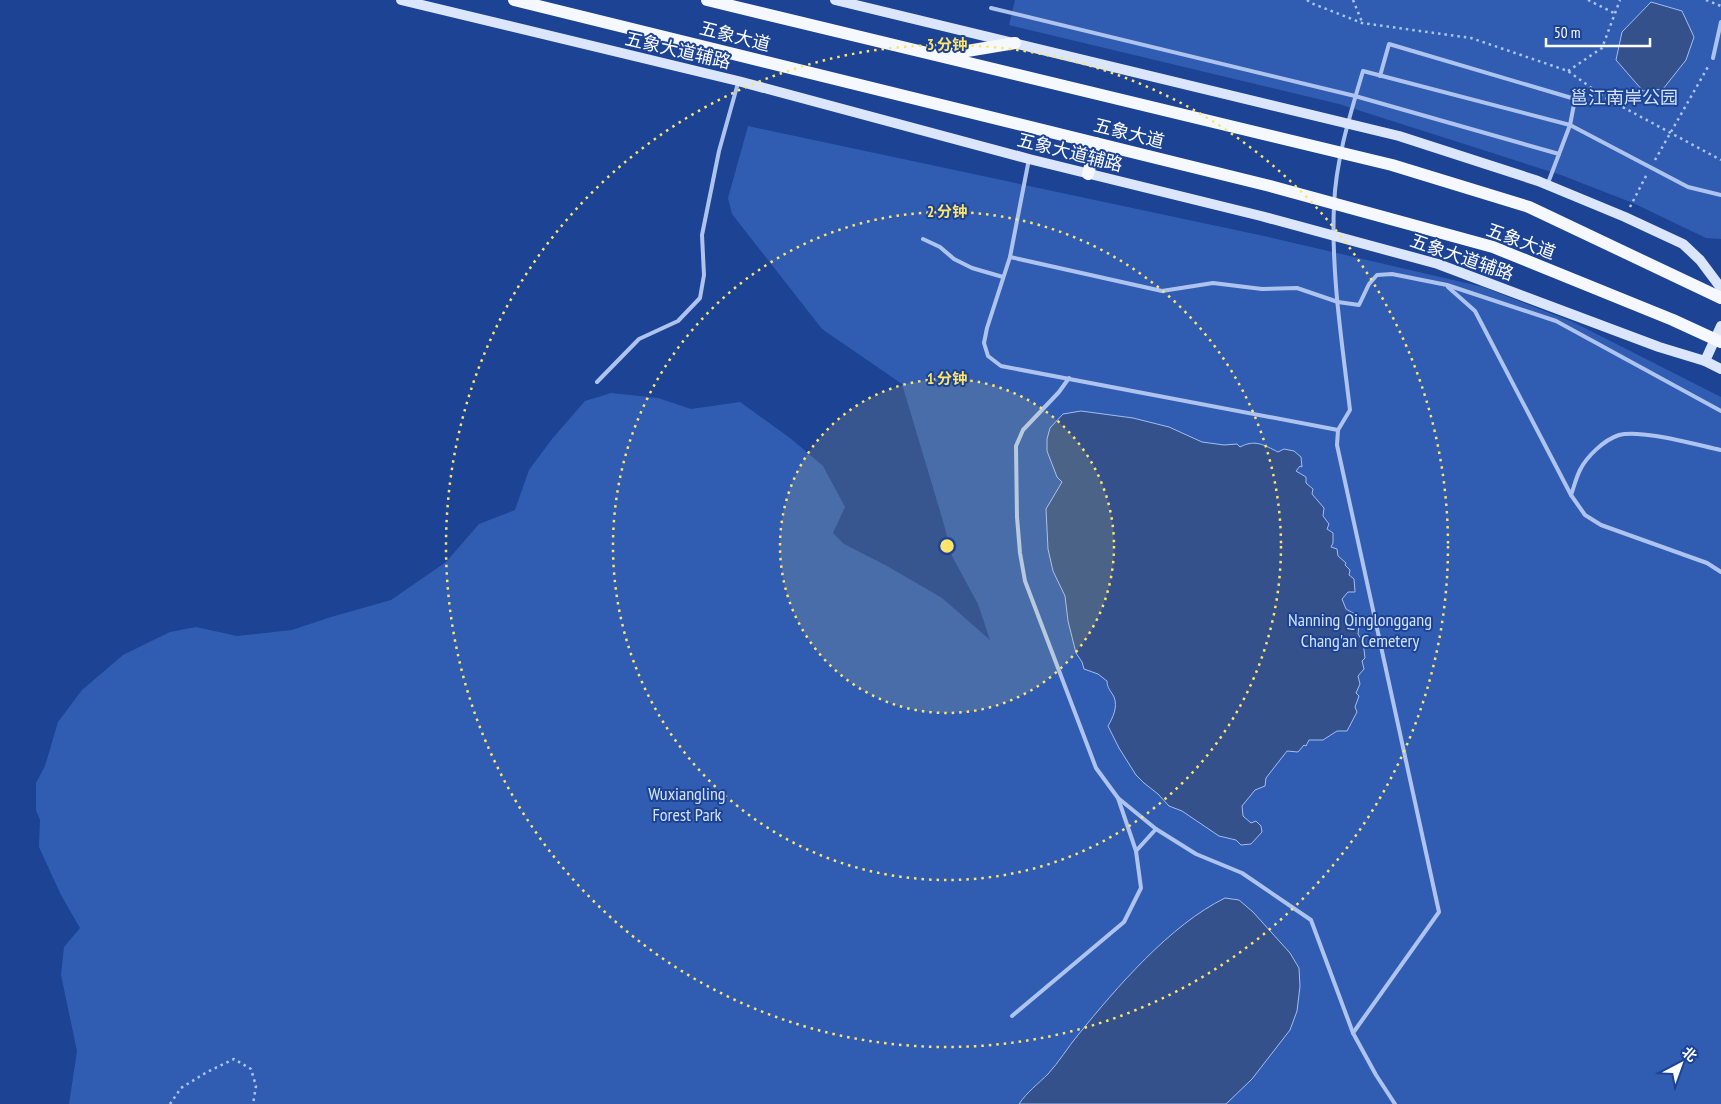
<svg xmlns="http://www.w3.org/2000/svg" width="1721" height="1104" font-family="'PT Sans Narrow','Noto Sans SC',sans-serif">
  <style>
    .green { fill: #305db2 }
    .water { fill: #34518c; stroke: #a1bef1 }
    .lines { fill: none; stroke-linecap: round; stroke-linejoin: round }
    .path { stroke: #aec4ef; stroke-width: 2.5; stroke-dasharray: 2.5 4; stroke-linecap: butt }
    .lane { stroke: #aec4ef; stroke-width: 4 }
    .secondary { stroke: #dbe5fb; stroke-width: 10 }
    .primary { stroke: #f6f8ff; stroke-width: 12 }
    .ring { fill: none; stroke: #ffe46c; stroke-width: 2.5; stroke-dasharray: 2.5 5 }
    .labels { text-anchor: middle; dominant-baseline: central; stroke-width: 4; stroke-linejoin: round; paint-order: stroke }
    .street-label { font-size: 18px; fill: #fff; stroke: #1c4394 }
    .park-label { font-size: 18px; fill: #d4e2fb; stroke: #1c4394 }
    .centre { fill: #ffe46c; stroke: #1c4394; stroke-width: 2.5 }
    .ring-label { font-size: 15px; text-anchor: middle; font-weight: bold; fill: #ffe46c; stroke: #1c4394; stroke-width: 4; stroke-linejoin: round; paint-order: stroke }
  </style>
  <rect width="100%" height="100%" fill="#1c4394"/>
  <!-- green -->
  <g class="green">
    <path d="M 1015,0 L 1721,0 L 1721,239 L 1706,238 L 1633,203 L 1561,175 L 1339,104 L 1009,25 Z"/>
    <path d="M 748,126 L 1264,236 L 1483,287 L 1573,322 L 1721,397 L 1721,1104 L 69,1104 L 77,1051 L 61,975 L 64,947 L 80,928 L 61,895 L 39,847 L 40,820 L 36,810 L 36,783 L 45,766 L 58,722 L 82,690 L 123,655 L 170,632 L 196,627 L 237,636 L 292,630 L 331,617 L 391,600 L 446,562 L 479,524 L 515,510 L 529,470 L 552,439 L 585,401 L 611,393 L 658,398 L 691,409 L 740,402 L 790,438 L 823,466 L 845,507 L 833,533 L 844,544 L 887,566 L 942,598 L 990,640 L 978,604 L 952,556 L 943,521 L 902,384 L 822,329 L 732,214 L 728,198 Z"/>
  </g>
  <!-- water -->
  <g class="water">
    <path d="M 1651,2 L 1682,11 L 1694,37 L 1686,60 L 1663,89 L 1643,91 L 1616,60 L 1622,32 Z"/>
    <path d="M 1081,411 L 1133,418 L 1169,427 L 1202,442 L 1224,445 L 1237,444 L 1240,447 C 1255,439 1264,445 1278,452 L 1284,449 L 1294,451 L 1301,457 L 1302,467 L 1300,466 L 1296,471 L 1306,477 L 1306,483 L 1313,489 L 1312,494 L 1324,508 L 1323,516 L 1329,524 L 1327,529 L 1333,533 L 1333,543 L 1331,547 L 1337,549 L 1338,556 L 1346,563 L 1345,565 L 1350,570 L 1349,575 L 1354,579 L 1355,592 L 1348,592 L 1342,599 L 1346,609 L 1360,617 L 1358,634 L 1363,642 L 1365,658 L 1362,661 L 1364,669 L 1358,676 L 1360,684 L 1356,693 L 1359,696 L 1355,707 L 1357,712 L 1347,731 L 1337,731 L 1323,740 L 1309,740 L 1306,746 L 1304,745 L 1298,752 L 1287,751 L 1266,778 L 1265,786 L 1255,790 L 1242,806 L 1243,816 L 1251,823 L 1256,821 L 1261,826 L 1262,832 L 1251,844 L 1241,845 L 1236,840 L 1219,836 L 1182,811 L 1169,806 L 1158,794 L 1144,783 L 1136,775 L 1119,748 L 1108,726 C 1113,717 1118,707 1114,697 C 1111,691 1107,688 1107,681 L 1098,674 L 1084,669 L 1082,662 L 1076,653 L 1068,621 L 1065,596 L 1053,571 L 1048,549 L 1046,509 L 1062,482 L 1057,477 L 1047,451 L 1047,439 L 1050,428 L 1063,414 Z"/>
    <path d="M 1225,898 L 1239,900 L 1253,912 L 1290,953 L 1299,968 L 1300,986 L 1297,1011 L 1290,1030 L 1252,1079 L 1226,1104 L 1019,1104 C 1027,1092 1038,1084 1048,1074 C 1059,1062 1068,1047 1078,1035 C 1117,987 1170,925 1225,898 Z"/>
  </g>
  <g class="lines">
    <!-- path -->
    <g class="path">
      <path d="M 1307,0 L 1311,3 L 1362,23 L 1471,38 L 1568,71 L 1604,97 L 1721,160"/>
      <path d="M 1353,0 L 1362,22"/>
      <path d="M 1588,0 L 1614,13"/>
      <path d="M 1706,0 L 1721,6"/>
      <path d="M 1568,71 L 1602,48 L 1620,0"/>
      <path d="M 1655,160 L 1709,65"/>
      <path d="M 1630,207 L 1647,174"/>
      <path d="M 170,1104 L 181,1088 L 207,1072 L 234,1059 L 251,1069 L 256,1086 L 253,1104"/>
    </g>
    <!-- lane -->
    <g class="lane">
      <path d="M 991,8 L 1355,96 L 1559,154"/>
      <path d="M 1713,58 L 1721,22"/>
      <path d="M 1380,76 L 1389,44 L 1575,99 L 1570,125 L 1548,183"/>
      <path d="M 1029,159 L 1010,257 L 987,328 L 984,343 L 988,356 L 1001,366 L 1338,430"/>
      <path d="M 923,239 L 940,247 L 954,259 L 972,268 L 1003,277"/>
      <path d="M 1010,257 L 1162,291 L 1213,283 L 1262,289 L 1297,288 L 1338,302 L 1359,305 L 1369,284 L 1377,275 L 1392,274 L 1447,285 L 1556,321 L 1721,411"/>
      <path d="M 1448,287 L 1475,311 L 1571,495 L 1585,515 L 1601,525 L 1707,563 L 1721,572"/>
      <path d="M 1069,378 L 1059,392 L 1023,430 L 1016,446 L 1017,517 L 1020,553 L 1025,581 L 1096,768 L 1118,798 L 1156,829 L 1196,854 L 1242,873 L 1311,920 L 1353,1033"/>
      <path d="M 597,382 L 639,339 L 678,321 L 700,298 L 704,275 L 702,235 L 719,151 L 738,83"/>
      <path d="M 1571,495 C 1574,487 1576,478 1580,470 C 1587,456 1604,440 1619,435 C 1641,429 1697,445 1721,450"/>
      <path d="M 1136,851 L 1156,829"/>
      <path d="M 1012,1016 L 1124,922 L 1141,888 L 1136,851 L 1118,798"/>
      <path d="M 1395,1104 L 1376,1075 L 1353,1033 L 1439,912 L 1337,445 L 1338,430 L 1350,410 C 1342,342 1331,273 1334,205 C 1336,159 1350,115 1363,71 L 1570,125 L 1688,187 L 1721,195"/>
    </g>
    <!-- secondary -->
    <g class="secondary">
      <path d="M 401,0 L 738,81 L 1029,159 L 1261,216 L 1438,264 L 1659,347 L 1705,361 L 1721,369"/>
      <path d="M 835,0 L 1399,136 L 1538,181 L 1625,217 L 1683,244 L 1700,260 L 1721,288"/>
      <path d="M 1705,361 L 1721,326"/>
    </g>
    <!-- primary -->
    <g class="primary">
      <path d="M 514,0 L 1270,186 L 1493,247 L 1673,320 L 1721,342"/>
      <path d="M 707,0 L 1392,165 L 1529,207 L 1721,298"/>
      <path d="M 943,55 L 1015,43"/>
      <path d="M 1088,174 L 1096,143"/>
    </g>
  </g>
  <!-- distance rings -->
  <circle cx="947" cy="546" r="167" fill="#ffe46c" fill-opacity=".12"/>
  <g class="ring">
    <circle cx="947" cy="546" r="167"/>
    <circle cx="947" cy="546" r="334"/>
    <circle cx="947" cy="546" r="501"/>
  </g>
  <g class="labels">
    <!-- street labels -->
    <g class="street-label">
      <text transform="translate(735 36) rotate(14)">五象大道</text>
      <text transform="translate(678 50) rotate(13)">五象大道辅路</text>
      <text transform="translate(1129 133) rotate(14)">五象大道</text>
      <text transform="translate(1070 152) rotate(14)">五象大道辅路</text>
      <text transform="translate(1521 241) rotate(20)">五象大道</text>
      <text transform="translate(1462 257) rotate(19)">五象大道辅路</text>
    </g>
    <!-- park labels -->
    <g class="park-label">
      <text x="1624" y="97">邕江南岸公园</text>
      <text x="1360" y="619">Nanning Qinglonggang<tspan x="1360" dy="21">Chang'an Cemetery</tspan></text>
      <text x="687" y="793">Wuxiangling<tspan x="687" dy="21">Forest Park</tspan></text>
    </g>
  </g>
  <circle cx="947" cy="546" r="8" class="centre"/>
  <g class="ring-label">
    <text x="947" y="50">3 分钟</text>
    <text x="947" y="217">2 分钟</text>
    <text x="947" y="384">1 分钟</text>
  </g>
  <!-- north arrow -->
  <g transform="translate(1681 1064) rotate(41)" stroke="#1c4394" stroke-width="4" paint-order="stroke">
  <path d="M0-4L9 19L0 12L-9 19Z" fill="#ffffff"/>
  <text y="-8" font-size="14" font-weight="bold" text-anchor="middle" fill="#ffffff">北</text>
  </g>
  <!-- scale -->
  <path d="M1546 38v8h104v-8" fill="none" stroke="#ffffff" stroke-width="2.5"/>
  <text x="1554" y="38" font-size="15" fill="#ffffff" stroke="#1c4394" stroke-width="4" paint-order="stroke">50 m</text>
</svg>
